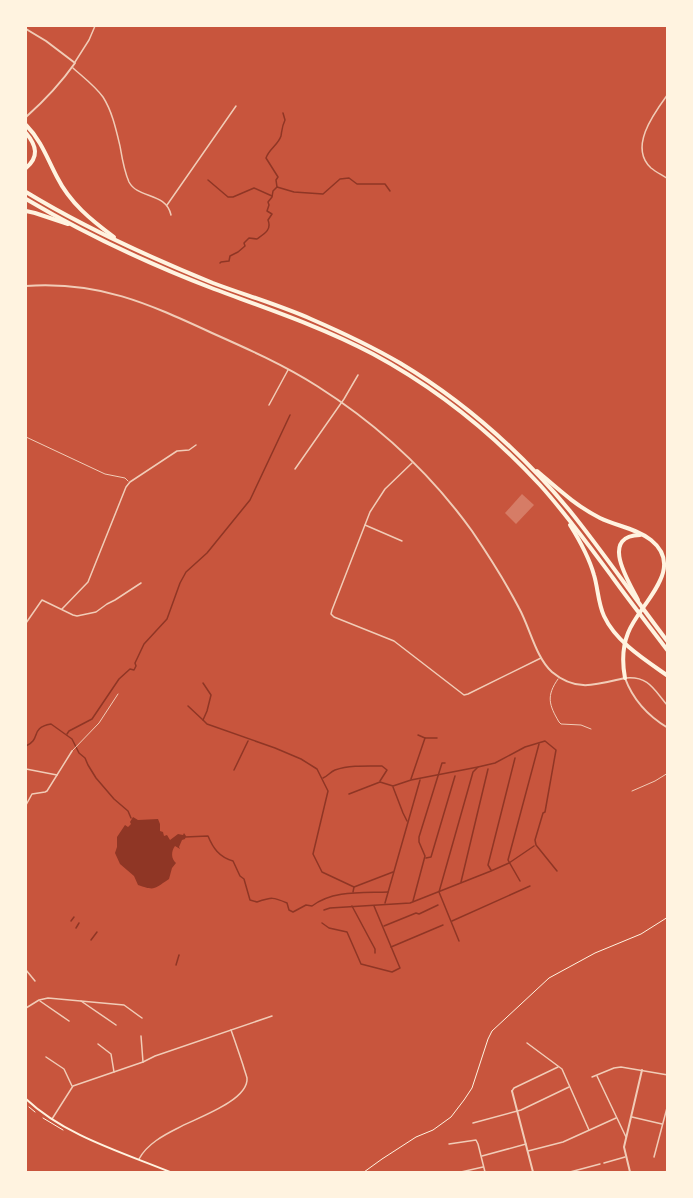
<svg xmlns="http://www.w3.org/2000/svg" width="693" height="1198" font-family="'Titillium Web',sans-serif">
  <style>
    .water { fill: #8f3625 }
    .lines { fill: none; stroke-linecap: round; stroke-linejoin: round }
    .stream { stroke: #8f3625; stroke-width: 1.5 }
    .building { fill: #d67c66 }
    .path { stroke: #fff3e0; stroke-width: 1 }
    .service { stroke: #f1ccb7; stroke-width: 1 }
    .minor { stroke: #f1ccb7; stroke-width: 1.5 }
    .tertiary { stroke: #f1ccb7; stroke-width: 2 }
    .secondary { stroke: #fff3e0; stroke-width: 2 }
    .motorway { stroke: #fff3e0; stroke-width: 4 }
  </style>
  <rect width="100%" height="100%" fill="#c8553d"/>
  <!-- water -->
  <path class="water" d="M 133,817 L 138,820 L 158,819 L 160,824 L 160,831 L 163,832 L 164,836 L 167,835 L 170,840 L 178,834 L 183,835 L 184,833 L 186,836 L 185,839 L 182,840 L 179,847 L 180,849 L 175,846 C 171,851 171,859 176,863 L 172,868 L 169,879 C 154,889 155,891 138,885 L 134,876 L 120,864 L 115,853 L 117,847 L 117,837 L 125,825 L 128,827 L 131,824 L 130,822 Z"/>
  <g class="lines">
    <!-- stream -->
    <g class="stream">
      <path d="M 208,180 L 228,197 L 233,197 L 254,188 L 272,196"/>
      <path d="M 277,187 L 276,180 L 278,177 L 266,158 C 269,149 278,145 281,136 C 282,130 282,126 285,120 L 283,113"/>
      <path d="M 220,263 L 221,262 L 229,261 L 230,256 L 238,252 L 245,246 L 244,243 L 249,238 L 257,239 C 264,234 272,230 268,220 L 272,214 L 267,211 L 269,205 L 268,202 L 272,197 L 273,191 L 277,187 L 294,192 L 323,194 L 340,179 L 349,178 L 357,184 L 385,184 L 390,191"/>
      <path d="M 203,683 L 211,695 L 207,711 L 203,720 L 207,724 L 275,748 L 301,759 L 317,769 L 328,791 L 313,854 L 322,872 L 354,887"/>
      <path d="M 188,706 L 203,720"/>
      <path d="M 67,734 L 69,731 L 92,719 L 119,679 L 130,669 L 134,670 L 136,666 L 135,663 L 144,644 L 167,619 L 180,583 L 186,572 L 207,553 L 250,500 L 290,415"/>
      <path d="M 418,735 L 425,738 L 437,738"/>
      <path d="M 26,746 C 42,739 29,728 51,724 L 72,739 L 79,753 L 85,758 L 88,765 L 96,778 L 114,799 L 128,811 L 131,818"/>
      <path d="M 234,770 L 248,741"/>
      <path d="M 323,778 C 328,776 330,772 335,770 C 350,765 367,766 382,766 L 387,770 L 380,781"/>
      <path d="M 411,779 L 425,738"/>
      <path d="M 393,787 L 403,813 L 407,821"/>
      <path d="M 349,794 L 380,782 L 393,786 L 411,780 L 478,767 L 495,763 L 525,747 L 545,741 L 556,750 L 545,812 L 543,813 L 535,840 L 536,845 L 557,871"/>
      <path d="M 185,837 L 208,836 C 213,848 219,857 233,861 L 240,876 L 244,879 L 250,900 L 257,902 C 272,897 273,897 287,903 L 289,910 L 293,912 L 306,905 L 312,906 C 333,890 362,893 388,892"/>
      <path d="M 426,858 L 431,857 L 455,776"/>
      <path d="M 491,870 L 488,865 L 515,758"/>
      <path d="M 520,881 L 508,860 L 539,744"/>
      <path d="M 461,882 L 488,769"/>
      <path d="M 353,892 L 354,887 L 393,872"/>
      <path d="M 413,901 L 425,856 L 419,842 L 419,837 L 442,763 L 445,763"/>
      <path d="M 385,903 L 420,780"/>
      <path d="M 352,906 L 375,949 L 375,953"/>
      <path d="M 324,910 L 330,908 L 410,903 L 491,871 L 509,863 L 534,846"/>
      <path d="M 71,921 L 74,917"/>
      <path d="M 452,921 L 530,886"/>
      <path d="M 322,923 L 329,928 L 347,932 L 361,964 L 392,972 L 400,968 L 374,906"/>
      <path d="M 384,926 L 416,913 L 419,914 L 438,905"/>
      <path d="M 76,928 L 79,923"/>
      <path d="M 91,940 L 97,932"/>
      <path d="M 459,941 L 439,892 L 473,772 L 478,767"/>
      <path d="M 391,947 L 443,925"/>
      <path d="M 176,965 L 179,955"/>
    </g>
  </g>
  <!-- building -->
  <path class="building" d="M 522,494 L 534,505 L 516,524 L 505,513 Z"/>
  <g class="lines">
    <!-- path -->
    <g class="path">
      <path d="M 29,1107 L 35,1112"/>
      <path d="M 43,1118 L 63,1130"/>
      <path d="M 364,1172 L 382,1159 L 416,1137 L 433,1130 L 451,1117 L 464,1100 L 472,1088 L 488,1039 L 492,1031 L 549,978 L 595,953 L 641,934 L 668,917"/>
    </g>
    <!-- service -->
    <g class="service">
      <path d="M 26,437 L 105,474 L 125,478 L 128,481"/>
      <path d="M 558,679 C 546,696 549,705 559,722 L 561,724 L 581,725 L 591,729"/>
      <path d="M 72,751 L 99,723 L 118,694"/>
      <path d="M 632,791 L 655,781 L 668,773"/>
    </g>
    <!-- minor -->
    <g class="minor">
      <path d="M 75,62 L 89,40 L 95,26"/>
      <path d="M 73,68 C 83,77 95,86 103,97 C 112,111 116,129 120,146 C 122,158 124,171 129,182 C 138,199 166,192 171,215"/>
      <path d="M 668,94 C 655,112 628,147 651,168 C 656,172 662,175 668,179"/>
      <path d="M 167,205 L 236,106"/>
      <path d="M 269,405 L 288,370"/>
      <path d="M 412,463 L 385,489 L 370,512 L 332,610 L 331,614 L 334,617 L 394,641 L 464,695 L 468,694 L 541,658"/>
      <path d="M 295,469 L 344,399 L 358,375"/>
      <path d="M 365,525 L 402,541"/>
      <path d="M 62,609 L 88,582 L 126,487 L 130,482 L 177,451 L 189,450 L 196,445"/>
      <path d="M 26,623 L 42,600 L 73,615 L 77,616 L 96,612 L 107,604 L 115,600 L 141,583"/>
      <path d="M 626,678 C 649,676 654,690 668,706"/>
      <path d="M 26,769 L 57,775"/>
      <path d="M 26,805 L 32,794 L 45,792 L 47,791 L 72,751"/>
      <path d="M 26,970 L 35,981"/>
      <path d="M 40,1001 L 69,1021"/>
      <path d="M 81,1001 L 116,1025"/>
      <path d="M 26,1008 L 39,1000 L 48,998 L 124,1005 L 142,1018"/>
      <path d="M 141,1036 L 143,1062"/>
      <path d="M 527,1043 L 562,1069 L 589,1130"/>
      <path d="M 98,1044 L 111,1054 L 114,1072"/>
      <path d="M 46,1057 L 64,1069 L 72,1086"/>
      <path d="M 597,1076 L 626,1137"/>
      <path d="M 592,1077 L 614,1068 L 621,1067 L 668,1075"/>
      <path d="M 512,1091 L 514,1088 L 558,1067"/>
      <path d="M 632,1117 L 662,1124"/>
      <path d="M 52,1119 L 73,1086 L 143,1062 L 155,1056 L 272,1016"/>
      <path d="M 473,1123 L 521,1110 L 569,1087"/>
      <path d="M 449,1144 L 476,1140 L 478,1144 L 485,1172"/>
      <path d="M 528,1151 L 563,1142 L 616,1118"/>
      <path d="M 482,1156 L 526,1144"/>
      <path d="M 654,1157 L 668,1104"/>
      <path d="M 139,1159 C 147,1144 164,1135 178,1128 C 194,1119 249,1101 247,1078 C 246,1074 244,1069 243,1065 C 239,1053 235,1041 231,1030"/>
      <path d="M 604,1163 L 625,1157"/>
      <path d="M 461,1172 L 483,1167"/>
      <path d="M 570,1172 L 600,1164"/>
    </g>
    <!-- tertiary -->
    <g class="tertiary">
      <path d="M 26,29 L 46,41 L 75,63 C 61,83 44,101 26,117"/>
      <path d="M 26,286 C 99,281 147,303 212,333 C 248,349 284,365 317,386 C 377,424 431,474 472,531 C 489,556 505,581 519,608 C 530,628 536,658 552,672 C 577,693 598,684 625,678 C 633,700 648,716 668,728"/>
      <path d="M 512,1091 L 533,1172"/>
      <path d="M 630,1172 L 624,1147 L 642,1070"/>
    </g>
    <!-- secondary -->
    <g class="secondary">
      <path d="M 26,1099 C 64,1135 121,1152 170,1172"/>
      <path d="M 666,1172 L 668,1171"/>
    </g>
    <!-- motorway -->
    <g class="motorway">
      <path d="M 26,125 C 41,140 47,158 57,177 C 70,203 91,220 114,237"/>
      <path d="M 26,133 C 37,146 39,157 26,168"/>
      <path d="M 26,192 C 85,228 149,257 213,283 C 245,295 279,305 311,319 C 341,332 371,346 400,363 C 465,402 522,453 570,511 C 604,553 635,599 668,642"/>
      <path d="M 26,199 C 85,234 149,264 214,289 C 268,309 322,327 373,354 C 436,388 492,433 540,485 C 567,515 590,547 613,578 C 631,603 650,627 668,651"/>
      <path d="M 26,211 L 35,213 L 68,224"/>
      <path d="M 537,471 C 557,488 576,506 600,518 C 616,526 636,528 651,540 C 687,569 639,604 628,633 C 622,648 622,662 625,678"/>
      <path d="M 570,525 C 580,541 589,557 594,575 C 598,588 598,603 604,616 C 616,642 645,660 668,676"/>
      <path d="M 638,600 C 629,582 599,536 640,535"/>
    </g>
  </g>
  <!-- border -->
  <rect width="693" height="1198" fill="none" stroke="#fff3e0" stroke-width="54"/>
</svg>
